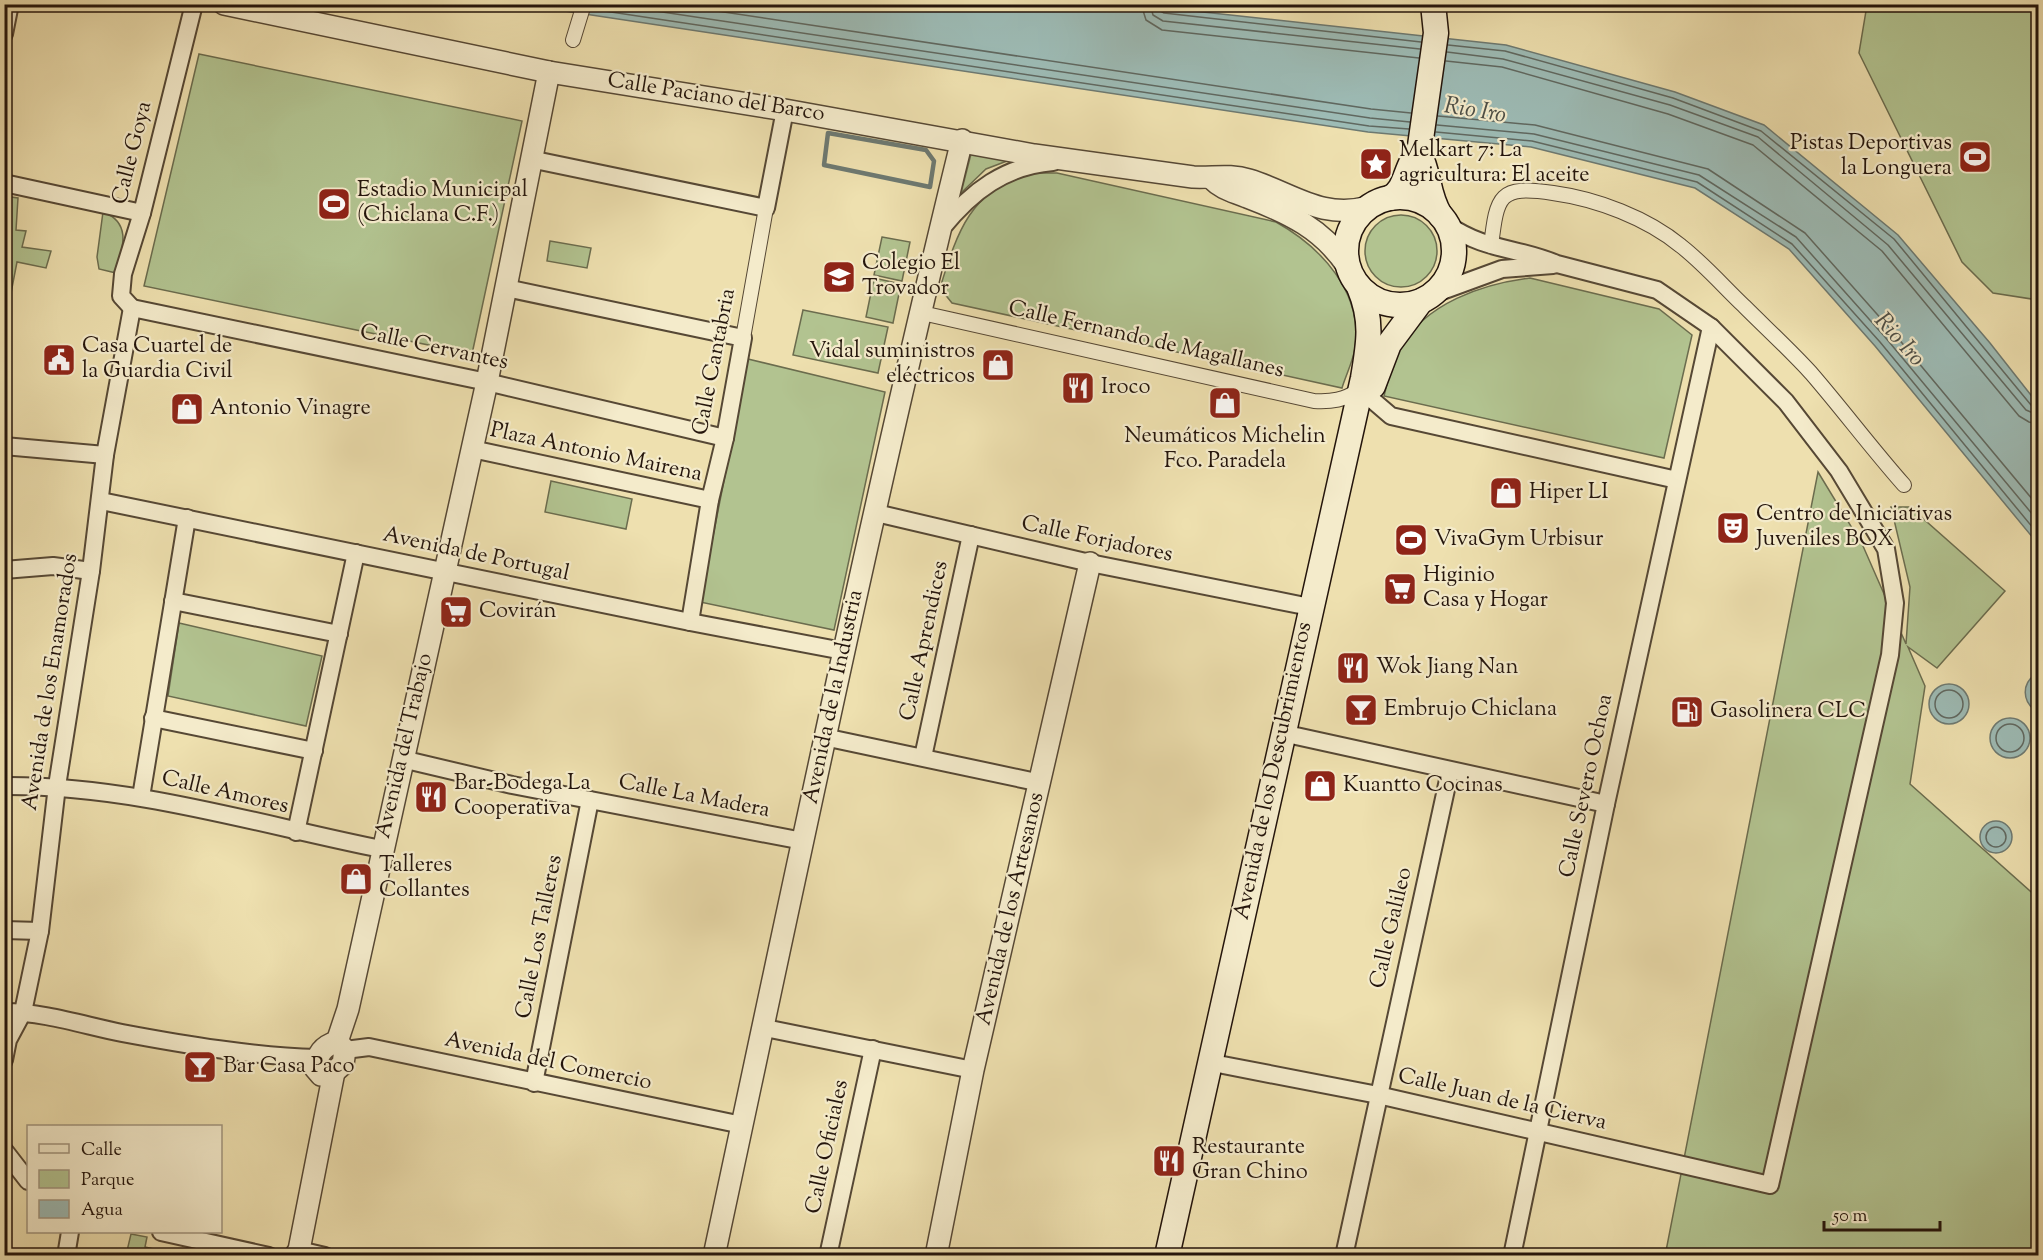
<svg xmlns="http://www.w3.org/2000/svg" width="2043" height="1260" font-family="'Sorts Mill Goudy',serif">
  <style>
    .green { fill: #b2c390; stroke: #6b6c4e; stroke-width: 1.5 }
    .water { fill: #9dbbb5; stroke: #6d7971; stroke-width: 1.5 }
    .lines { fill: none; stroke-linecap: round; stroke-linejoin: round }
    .shore { stroke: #606860; stroke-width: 1.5 }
    .stream { stroke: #6d7971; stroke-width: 4.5 }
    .pedestrian-casing { stroke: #564835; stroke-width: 16 }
    .minor-casing { stroke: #564835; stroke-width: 20 }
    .tertiary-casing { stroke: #564835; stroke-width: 24 }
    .secondary-casing { stroke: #24150c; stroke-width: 27 }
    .pedestrian { stroke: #f4ebcb; stroke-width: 14 }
    .minor { stroke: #f4ebcb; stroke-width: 16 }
    .tertiary { stroke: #f4ebcb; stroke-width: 21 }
    .secondary { stroke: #f4ebcb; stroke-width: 24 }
    .labels { text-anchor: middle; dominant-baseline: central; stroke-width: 4.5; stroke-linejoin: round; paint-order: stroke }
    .street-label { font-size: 22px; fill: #24150c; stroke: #f4ebcb }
    .poi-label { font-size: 22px; fill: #24150c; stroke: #f4ebcb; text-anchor: start }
    .water-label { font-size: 24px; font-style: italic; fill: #4e4f47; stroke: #f4ebcb }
  </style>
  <rect width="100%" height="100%" fill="#eee0af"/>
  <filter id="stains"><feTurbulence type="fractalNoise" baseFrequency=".00333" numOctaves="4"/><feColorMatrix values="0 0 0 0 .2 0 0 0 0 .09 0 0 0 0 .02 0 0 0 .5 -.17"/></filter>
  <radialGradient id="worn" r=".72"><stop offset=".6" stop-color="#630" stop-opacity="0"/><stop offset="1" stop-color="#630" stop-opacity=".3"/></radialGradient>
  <!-- green -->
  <g class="green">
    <path d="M 1867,5 L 2038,5 L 2038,300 L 1993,293 L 1962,262 L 1859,53 Z"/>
    <path d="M 199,54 L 522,121 L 472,354 L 144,286 Z"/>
    <path d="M 972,150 L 1015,158 L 986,169 L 961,193 Z"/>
    <path d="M 1032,173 L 1057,173 L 1276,222 C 1321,247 1363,292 1355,348 C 1353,361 1346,375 1342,388 L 952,303 L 940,288 C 957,233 970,189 1032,173 Z"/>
    <path d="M 4,196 L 18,198 L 16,230 L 26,231 L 22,247 L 51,251 L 46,268 L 17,262 L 11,293 L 5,291 Z"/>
    <path d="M 103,212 C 133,223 122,250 116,273 L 99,269 L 97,257 Z"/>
    <circle cx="1401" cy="251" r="36"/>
    <path d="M 882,237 L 910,242 L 902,281 L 874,275 Z"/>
    <path d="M 550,241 L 591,248 L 587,268 L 547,261 Z"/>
    <path d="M 874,278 L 901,284 L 893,323 L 866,317 Z"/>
    <path d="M 1530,278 L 1659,309 L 1692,335 L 1664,458 L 1384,396 C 1388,380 1392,363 1400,348 C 1426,303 1482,284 1530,278 Z"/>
    <path d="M 803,310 L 888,327 L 878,373 L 793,355 Z"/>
    <path d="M 748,359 L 885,392 L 834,630 L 700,602 Z"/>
    <path d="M 1818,472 L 1863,546 L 1906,644 L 1910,587 L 1891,507 L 1910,507 L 2005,591 L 1937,668 L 1908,647 L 1925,686 L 1910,784 L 2038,898 L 2038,1255 L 1665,1256 Z"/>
    <path d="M 551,481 L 632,499 L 626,529 L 545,512 Z"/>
    <path d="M 179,623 L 322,656 L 306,726 L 168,696 Z"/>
    <path d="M 131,1234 L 147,1237 L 145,1247 L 181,1255 L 126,1255 Z"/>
  </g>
  <!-- water -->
  <g class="water">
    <path d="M 525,5 L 1138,5 L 1506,45 L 1675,92 L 1764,125 L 1898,235 L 1990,343 L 2038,404 L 2038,544 L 1875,346 L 1789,249 L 1695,188 L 1531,147 L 1368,132 Z"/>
    <path d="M 2038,673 L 2038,712 C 2021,702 2021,682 2038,673 Z"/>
    <circle cx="1949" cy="704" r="20"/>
    <circle cx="2010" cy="738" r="20"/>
    <circle cx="1996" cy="837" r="16"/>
  </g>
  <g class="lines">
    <!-- shore -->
    <g class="shore">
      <path d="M 609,4 L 1370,118 L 1410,122"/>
      <path d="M 670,4 L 1371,109 L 1411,113"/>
      <path d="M 1141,4 L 1146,20 L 1162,30 L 1419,58"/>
      <path d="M 1150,4 L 1153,15 L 1163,21 L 1420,49"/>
      <path d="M 1158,4 L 1159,10 L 1164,13 L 1421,42"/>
      <path d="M 591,9 L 1369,126 L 1409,129"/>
      <path d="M 1448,45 L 1505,51 L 1673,98 L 1761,131 L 1894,239 L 2031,405 L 2038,407"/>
      <path d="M 1447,52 L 1503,59 L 1670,105 L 1758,137 L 1888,245 L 2026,410 L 2038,415"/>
      <path d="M 1446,61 L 1502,67 L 1668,114 L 1753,145 L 1882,251 L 2019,416 L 2029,422 L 2038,424"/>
      <path d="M 1438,116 L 1535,125 L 1708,169 L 1805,233 L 1892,331 L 2038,506"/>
      <path d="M 1437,125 L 1534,134 L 1699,175 L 1796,237 L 1885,337 L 2038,521"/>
      <path d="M 1436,132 L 1532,141 L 1697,182 L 1792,244 L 1880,342 L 2038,534"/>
      <circle cx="1949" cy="704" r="14"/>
      <circle cx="2010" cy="738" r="14"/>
      <circle cx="1996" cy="837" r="10"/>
    </g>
    <!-- stream -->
    <path class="stream" d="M 828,133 L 926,150 L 934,161 L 930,187 L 824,165 Z"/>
    <defs>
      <g id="pedestrian">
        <path d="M 573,40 L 584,4"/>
        <path d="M 1491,246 C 1497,195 1499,185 1553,193 C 1597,199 1647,218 1681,246 C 1704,264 1723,286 1744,306 C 1766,328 1790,350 1811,373 C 1843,410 1872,449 1904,485"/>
        <path d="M 922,313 L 1314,401 C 1332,402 1344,400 1359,390"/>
        <path d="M 743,338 L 766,208"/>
      </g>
      <g id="minor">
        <path d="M 4,34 L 10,4"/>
        <path d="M 530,159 L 766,208 L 785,110"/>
        <path d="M 4,183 L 142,213"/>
        <path d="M 942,228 C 972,191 1005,166 1053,162"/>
        <path d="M 506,288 L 743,338 L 725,438 L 710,500 L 690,622"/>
        <path d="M 1431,295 L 1502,269 L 1553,265"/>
        <path d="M 132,308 L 487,382 L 725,438"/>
        <path d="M 132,308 L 121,296 L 123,274 L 142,213 L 194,4"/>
        <path d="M 1370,398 L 1391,416 L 1677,480"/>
        <path d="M 4,446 L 105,455"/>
        <path d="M 472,449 L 710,500"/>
        <path d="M 101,501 L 690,622 L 843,651"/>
        <path d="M 876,513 L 1090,563 L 1310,607"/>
        <path d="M 4,570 L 53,566 L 91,571"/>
        <path d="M 173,601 L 339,634"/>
        <path d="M 153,718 L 314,751"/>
        <path d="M 1296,736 L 1606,804"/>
        <path d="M 824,737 L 1041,783"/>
        <path d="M 923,757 L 971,535"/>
        <path d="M 402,759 L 512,785 L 803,841"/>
        <path d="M 4,786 C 132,785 257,824 381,849"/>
        <path d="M 141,797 L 187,518"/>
        <path d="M 296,832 L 356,553"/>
        <path d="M 4,930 L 40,931"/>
        <path d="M 4,1012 C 44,1012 83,1025 122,1033 C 186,1045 252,1056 317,1058"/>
        <path d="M 765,1028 L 973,1070"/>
        <path d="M 345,1050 L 369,1047 L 742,1125"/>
        <path d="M 4,1060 L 8,1040 L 23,1012 L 40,931 L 57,786 L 91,571 L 105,455 L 132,308"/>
        <path d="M 1223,1065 L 1378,1095 L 1770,1185 L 1890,655 L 1895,603 L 1886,549 L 1839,471 L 1786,402 L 1711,327 L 1657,290 L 1557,264 C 1517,247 1486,251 1448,225"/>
        <path d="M 534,1083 L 590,800"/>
        <path d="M 4,1150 L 28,1181"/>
        <path d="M 161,1232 L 269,1256"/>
        <path d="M 299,1250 L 325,1256"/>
        <path d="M 66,1256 L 70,1232"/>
        <path d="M 828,1256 L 873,1049"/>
        <path d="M 1344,1256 L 1450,771"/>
        <path d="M 1512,1256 L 1606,804 L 1711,327"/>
      </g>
      <g id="tertiary">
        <path d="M 224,4 L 549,72 L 785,110 L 1034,155 L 1193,177 C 1213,178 1230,174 1249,180 C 1292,193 1321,220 1369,207"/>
        <path d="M 1211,178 C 1223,190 1233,191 1247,197 C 1289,213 1323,229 1348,267"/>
        <path d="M 337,1042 L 348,1009 L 487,382 L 549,72"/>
        <path d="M 337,1042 L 345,1050 L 343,1064 L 334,1072 L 321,1075 L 315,1068 C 318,1054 322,1046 337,1042 Z"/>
        <path d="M 295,1256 L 299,1250 L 334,1072"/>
        <path d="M 714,1256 C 794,883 871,510 962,140"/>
        <path d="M 936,1256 L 973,1070 L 1090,563"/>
      </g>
      <g id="secondary">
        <path d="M 1419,153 L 1436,33 L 1433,4"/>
        <path d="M 1419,153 C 1430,174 1427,194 1440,215"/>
        <circle cx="1400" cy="251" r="54"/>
        <path d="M 1390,198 C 1408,188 1404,166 1419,153"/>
        <path d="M 1373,386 L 1389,344 L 1421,301"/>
        <path d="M 1167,1256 L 1363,378 C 1369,343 1373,320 1359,287"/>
      </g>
    </defs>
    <!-- pedestrian casing -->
    <use href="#pedestrian" class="pedestrian-casing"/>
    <!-- minor casing -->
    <use href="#minor" class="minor-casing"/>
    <!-- tertiary casing -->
    <use href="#tertiary" class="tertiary-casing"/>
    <!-- secondary casing -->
    <use href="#secondary" class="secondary-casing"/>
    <!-- pedestrian -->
    <use href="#pedestrian" class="pedestrian"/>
    <!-- minor -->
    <use href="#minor" class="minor"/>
    <!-- tertiary -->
    <use href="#tertiary" class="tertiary"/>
    <!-- secondary -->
    <use href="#secondary" class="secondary"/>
  </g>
  <!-- icons -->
  <defs>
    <symbol id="stadium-square" viewBox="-11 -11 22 22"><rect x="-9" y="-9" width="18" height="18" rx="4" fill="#8f2418" stroke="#f4ebcb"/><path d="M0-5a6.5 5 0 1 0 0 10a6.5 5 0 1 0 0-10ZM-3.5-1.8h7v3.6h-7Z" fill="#fff"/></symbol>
    <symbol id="sight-square" viewBox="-11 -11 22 22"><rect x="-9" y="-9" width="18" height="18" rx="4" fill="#8f2418" stroke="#f4ebcb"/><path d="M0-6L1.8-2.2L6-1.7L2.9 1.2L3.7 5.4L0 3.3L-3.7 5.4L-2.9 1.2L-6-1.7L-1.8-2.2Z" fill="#fff"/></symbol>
    <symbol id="school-square" viewBox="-11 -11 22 22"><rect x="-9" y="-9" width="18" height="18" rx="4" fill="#8f2418" stroke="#f4ebcb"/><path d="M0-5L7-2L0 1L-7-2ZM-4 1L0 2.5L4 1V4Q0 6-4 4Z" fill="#fff"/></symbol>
    <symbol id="civic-square" viewBox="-11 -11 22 22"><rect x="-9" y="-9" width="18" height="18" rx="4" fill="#8f2418" stroke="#f4ebcb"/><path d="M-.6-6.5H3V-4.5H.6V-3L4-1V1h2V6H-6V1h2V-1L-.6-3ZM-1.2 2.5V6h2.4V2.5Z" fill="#fff"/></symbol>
    <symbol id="shop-square" viewBox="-11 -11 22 22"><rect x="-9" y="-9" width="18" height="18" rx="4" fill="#8f2418" stroke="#f4ebcb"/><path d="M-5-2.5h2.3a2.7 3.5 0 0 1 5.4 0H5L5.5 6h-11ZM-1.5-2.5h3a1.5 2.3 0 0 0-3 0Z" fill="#fff"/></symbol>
    <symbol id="restaurant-square" viewBox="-11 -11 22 22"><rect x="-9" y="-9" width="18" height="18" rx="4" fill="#8f2418" stroke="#f4ebcb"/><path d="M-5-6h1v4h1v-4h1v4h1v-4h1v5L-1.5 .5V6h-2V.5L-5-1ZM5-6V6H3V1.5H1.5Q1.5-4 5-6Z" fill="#fff"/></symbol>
    <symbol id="theatre-square" viewBox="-11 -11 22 22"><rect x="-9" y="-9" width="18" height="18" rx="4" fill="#8f2418" stroke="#f4ebcb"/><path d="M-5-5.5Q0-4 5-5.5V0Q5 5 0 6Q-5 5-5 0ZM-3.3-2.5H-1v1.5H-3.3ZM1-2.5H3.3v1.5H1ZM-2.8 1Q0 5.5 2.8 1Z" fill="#fff"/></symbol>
    <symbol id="supermarket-square" viewBox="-11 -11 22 22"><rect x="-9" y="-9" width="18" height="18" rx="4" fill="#8f2418" stroke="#f4ebcb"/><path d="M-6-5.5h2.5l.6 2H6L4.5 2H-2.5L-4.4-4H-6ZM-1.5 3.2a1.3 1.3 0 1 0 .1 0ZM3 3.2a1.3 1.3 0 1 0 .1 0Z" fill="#fff"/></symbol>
    <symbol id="bar-square" viewBox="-11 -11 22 22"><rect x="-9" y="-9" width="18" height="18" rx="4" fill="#8f2418" stroke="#f4ebcb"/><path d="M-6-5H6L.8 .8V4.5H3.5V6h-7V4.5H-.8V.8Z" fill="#fff"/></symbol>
    <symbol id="fuel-square" viewBox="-11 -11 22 22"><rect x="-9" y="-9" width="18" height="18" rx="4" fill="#8f2418" stroke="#f4ebcb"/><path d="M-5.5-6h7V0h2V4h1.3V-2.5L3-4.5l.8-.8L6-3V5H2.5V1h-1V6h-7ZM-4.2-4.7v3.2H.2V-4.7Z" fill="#fff"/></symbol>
  </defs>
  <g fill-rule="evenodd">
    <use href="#stadium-square" x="1956" y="138" width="38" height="38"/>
    <use href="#sight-square" x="1357" y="145" width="38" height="38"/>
    <use href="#stadium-square" x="315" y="185" width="38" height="38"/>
    <use href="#school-square" x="820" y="258" width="38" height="38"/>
    <use href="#civic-square" x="40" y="341" width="38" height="38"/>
    <use href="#shop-square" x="979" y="346" width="38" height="38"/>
    <use href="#restaurant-square" x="1059" y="369" width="38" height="38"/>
    <use href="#shop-square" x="1206" y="384" width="38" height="38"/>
    <use href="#shop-square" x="168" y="390" width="38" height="38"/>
    <use href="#shop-square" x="1487" y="474" width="38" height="38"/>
    <use href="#theatre-square" x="1714" y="509" width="38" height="38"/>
    <use href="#stadium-square" x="1392" y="521" width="38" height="38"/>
    <use href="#supermarket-square" x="1381" y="570" width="38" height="38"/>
    <use href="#supermarket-square" x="437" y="593" width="38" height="38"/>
    <use href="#restaurant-square" x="1334" y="649" width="38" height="38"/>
    <use href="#bar-square" x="1342" y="691" width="38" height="38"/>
    <use href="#fuel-square" x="1668" y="693" width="38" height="38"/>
    <use href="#shop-square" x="1301" y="767" width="38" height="38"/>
    <use href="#restaurant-square" x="412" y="778" width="38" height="38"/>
    <use href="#shop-square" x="337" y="860" width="38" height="38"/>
    <use href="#bar-square" x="181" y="1048" width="38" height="38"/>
    <use href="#restaurant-square" x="1150" y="1142" width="38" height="38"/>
  </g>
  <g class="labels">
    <!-- street labels -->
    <g class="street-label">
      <text transform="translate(716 98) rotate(9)">Calle Paciano del Barco</text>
      <text transform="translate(133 153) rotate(-76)">Calle Goya</text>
      <text transform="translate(1146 340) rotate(13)">Calle Fernando de Magallanes</text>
      <text transform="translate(434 348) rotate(12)">Calle Cervantes</text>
      <text transform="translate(715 362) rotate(-79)">Calle Cantabria</text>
      <text transform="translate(596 453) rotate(12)">Plaza Antonio Mairena</text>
      <text transform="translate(1097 540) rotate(12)">Calle Forjadores</text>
      <text transform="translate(476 555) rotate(12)">Avenida de Portugal</text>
      <text transform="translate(925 641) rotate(-78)">Calle Aprendices</text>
      <text transform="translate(51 682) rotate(-81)">Avenida de los Enamorados</text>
      <text transform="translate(834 697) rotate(-78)">Avenida de la Industria</text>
      <text transform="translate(405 746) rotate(-77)">Avenida del Trabajo</text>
      <text transform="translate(1274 771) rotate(-78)">Avenida de los Descubrimientos</text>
      <text transform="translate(1587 786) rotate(-78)">Calle Severo Ochoa</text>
      <text transform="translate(225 793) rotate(13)">Calle Amores</text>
      <text transform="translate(694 797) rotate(11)">Calle La Madera</text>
      <text transform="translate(1011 909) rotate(-77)">Avenida de los Artesanos</text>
      <text transform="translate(1392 928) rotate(-77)">Calle Galileo</text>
      <text transform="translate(540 937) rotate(-79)">Calle Los Talleres</text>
      <text transform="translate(548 1062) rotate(12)">Avenida del Comercio</text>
      <text transform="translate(1502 1100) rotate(13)">Calle Juan de la Cierva</text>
      <text transform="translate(828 1147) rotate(-78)">Calle Oficiales</text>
    </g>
    <!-- poi labels -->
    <g class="poi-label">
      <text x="1952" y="144" text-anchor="end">Pistas Deportivas<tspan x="1952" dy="25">la Longuera</tspan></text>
      <text x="1399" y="151">Melkart 7: La<tspan x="1399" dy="25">agricultura: El aceite</tspan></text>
      <text x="357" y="191">Estadio Municipal<tspan x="357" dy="25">(Chiclana C.F.)</tspan></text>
      <text x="862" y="264">Colegio El<tspan x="862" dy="25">Trovador</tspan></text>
      <text x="82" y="347">Casa Cuartel de<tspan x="82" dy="25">la Guardia Civil</tspan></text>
      <text x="975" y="352" text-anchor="end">Vidal suministros<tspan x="975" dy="25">eléctricos</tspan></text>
      <text x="1101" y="388">Iroco</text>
      <text x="210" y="409">Antonio Vinagre</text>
      <text x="1225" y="437" text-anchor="middle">Neumáticos Michelin<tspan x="1225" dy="25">Fco. Paradela</tspan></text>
      <text x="1529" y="493">Hiper LI</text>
      <text x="1756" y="515">Centro de Iniciativas<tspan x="1756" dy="25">Juveniles BOX</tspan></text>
      <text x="1434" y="540">VivaGym Urbisur</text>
      <text x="1423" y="576">Higinio<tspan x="1423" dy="25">Casa y Hogar</tspan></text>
      <text x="479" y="612">Covirán</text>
      <text x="1376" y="668">Wok Jiang Nan</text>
      <text x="1384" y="710">Embrujo Chiclana</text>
      <text x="1710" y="712">Gasolinera CLC</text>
      <text x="454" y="784">Bar-Bodega La<tspan x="454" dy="25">Cooperativa</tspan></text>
      <text x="1343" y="786">Kuantto Cocinas</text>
      <text x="379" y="866">Talleres<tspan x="379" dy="25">Collantes</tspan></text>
      <text x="223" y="1067">Bar Casa Paco</text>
      <text x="1192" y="1148">Restaurante<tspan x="1192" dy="25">Gran Chino</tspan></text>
    </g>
    <!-- water labels -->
    <g class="water-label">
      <text transform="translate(1475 111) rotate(9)">Rio Iro</text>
      <text transform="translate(1899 340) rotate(48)">Rio Iro</text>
    </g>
  </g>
  <!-- margin -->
  <rect width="2043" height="1260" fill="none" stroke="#eee0af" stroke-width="24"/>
  <rect x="6" y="6" width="2031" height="1248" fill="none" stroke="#24150c" stroke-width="3"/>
  <rect x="12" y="12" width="2019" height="1236" fill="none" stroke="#24150c" stroke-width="1.5"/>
  <!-- legend -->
  <rect x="27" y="1125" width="195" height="108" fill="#f4ebcb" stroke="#a1957f" stroke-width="1.5"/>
  <rect x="39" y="1144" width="30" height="9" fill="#f4ebcb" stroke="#a1957f" stroke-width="1.5"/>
  <text x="81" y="1155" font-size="18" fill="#24150c">Calle</text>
  <rect x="39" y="1170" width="30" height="18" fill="#b2c390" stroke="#a1957f" stroke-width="1.5"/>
  <text x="81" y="1185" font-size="18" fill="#24150c">Parque</text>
  <rect x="39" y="1200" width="30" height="18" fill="#9dbbb5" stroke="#a1957f" stroke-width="1.5"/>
  <text x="81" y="1215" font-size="18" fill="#24150c">Agua</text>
  <!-- scale -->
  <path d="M1824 1221v9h116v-9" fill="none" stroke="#24150c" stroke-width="3"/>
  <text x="1833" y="1221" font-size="18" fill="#24150c" stroke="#f4ebcb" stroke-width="4.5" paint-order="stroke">50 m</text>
  <rect width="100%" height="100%" filter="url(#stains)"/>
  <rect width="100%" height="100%" fill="url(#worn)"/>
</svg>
